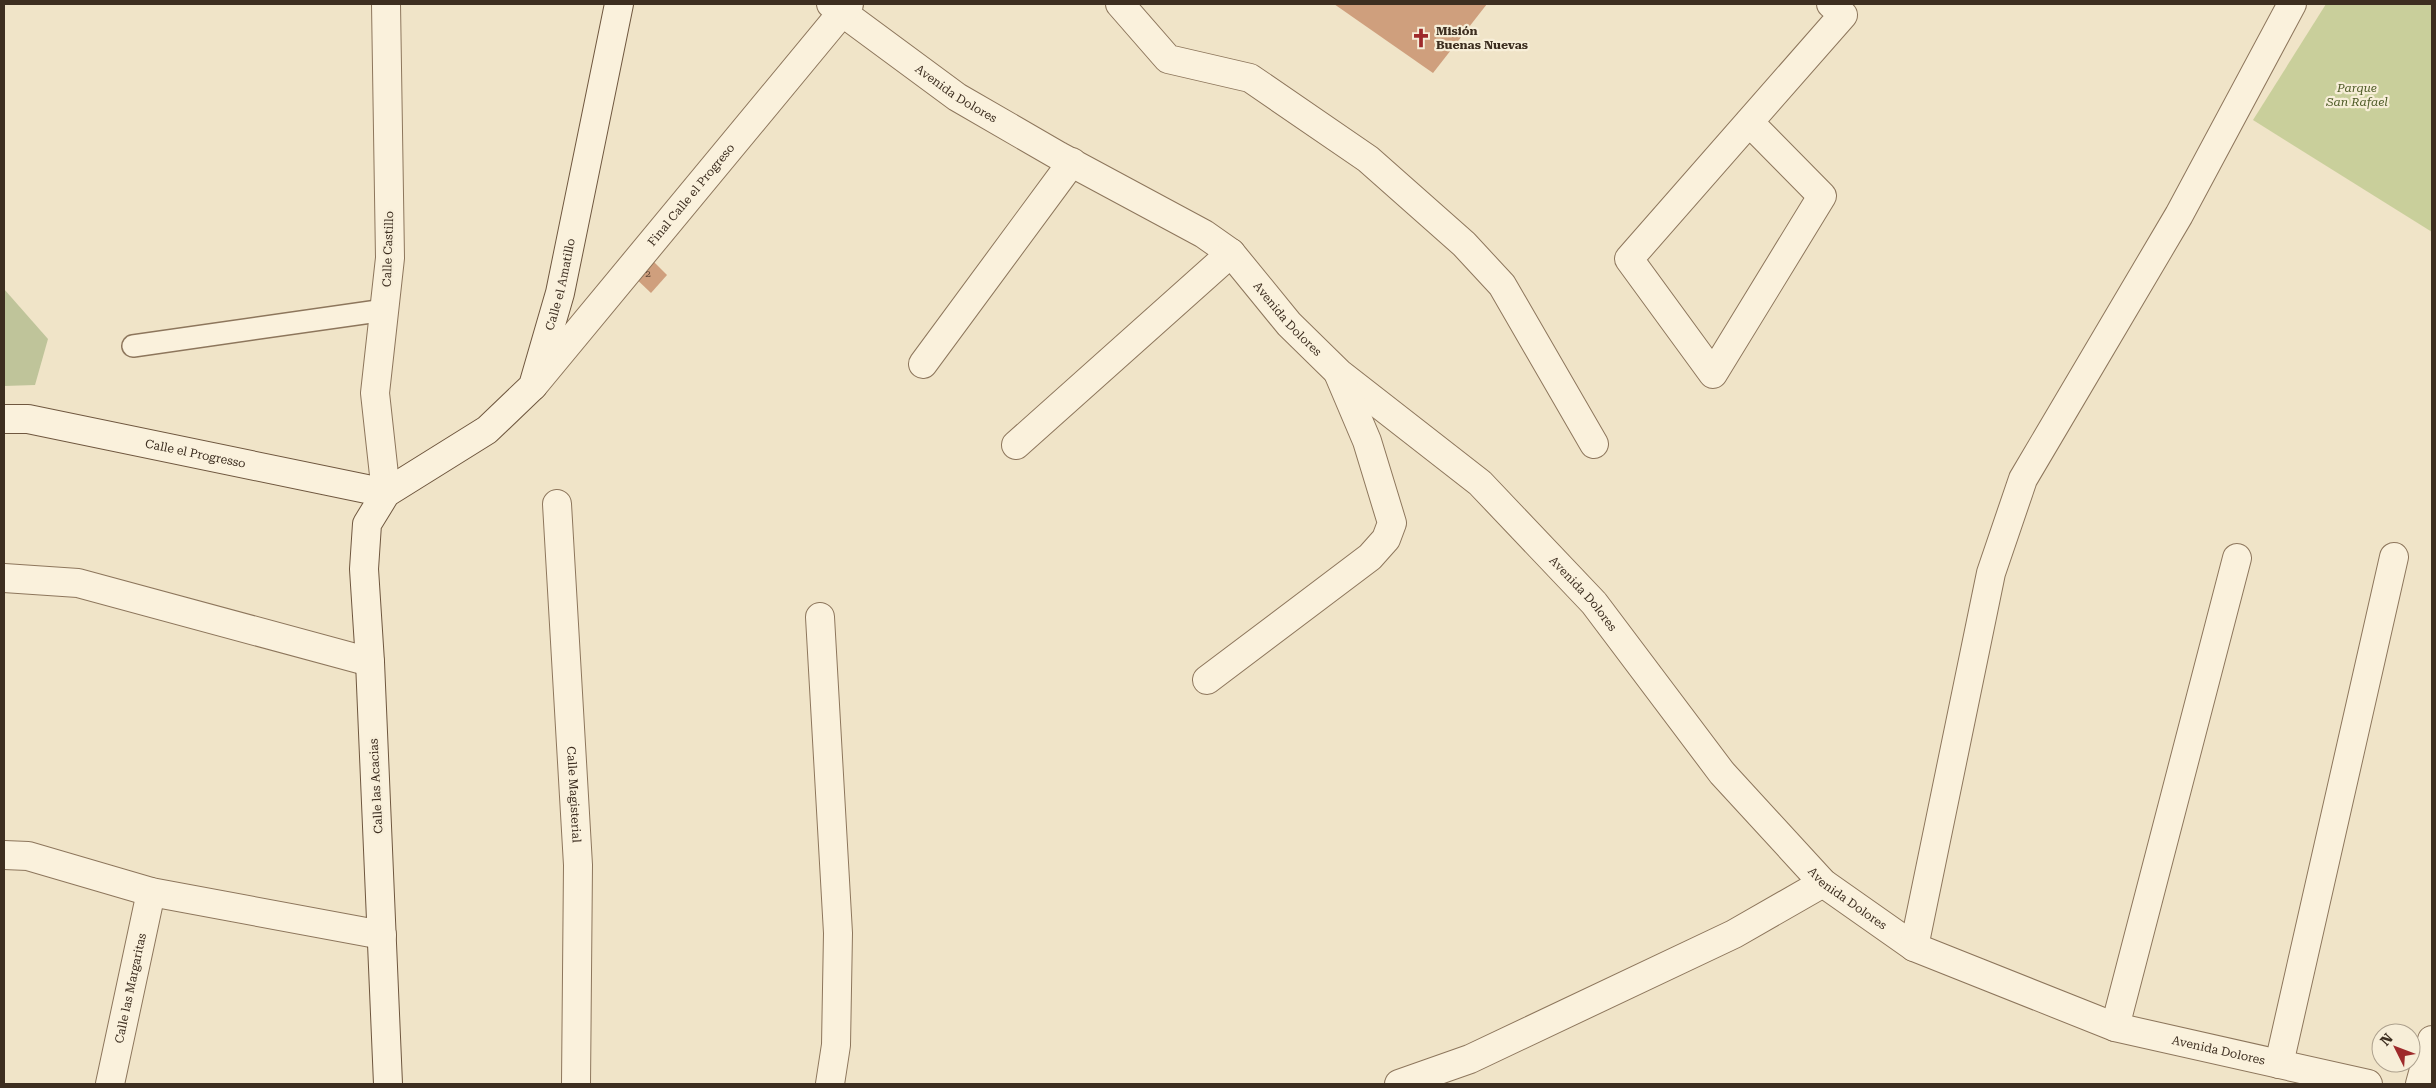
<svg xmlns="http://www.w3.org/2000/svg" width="2436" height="1088" font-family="'Roboto Serif',serif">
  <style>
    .green { fill: #c9cf9b }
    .cemetery { fill: #bfc49a }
    .building { fill: #cf9f7d }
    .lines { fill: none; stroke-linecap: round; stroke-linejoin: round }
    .lane-casing { stroke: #8d765c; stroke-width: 24 }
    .street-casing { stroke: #8d765c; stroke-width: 30 }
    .secondary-casing { stroke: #6f573f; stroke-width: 30 }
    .lane { stroke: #faf1dc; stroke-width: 21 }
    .street { stroke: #faf1dc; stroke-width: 28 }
    .secondary { stroke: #faf1dc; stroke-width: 28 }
    .labels { text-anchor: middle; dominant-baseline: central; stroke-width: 4.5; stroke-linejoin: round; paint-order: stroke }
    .number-label { font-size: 10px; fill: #624a37 }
    .poi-label { font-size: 12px; font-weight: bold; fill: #3d2e20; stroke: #f7eed8; text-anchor: start }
    .park-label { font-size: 12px; font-style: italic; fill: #4d5a26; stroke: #f7eed8 }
    .street-label { font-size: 12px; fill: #3d2e20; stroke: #f7eed8 }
  </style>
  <rect width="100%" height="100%" fill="#f0e4c8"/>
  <!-- green -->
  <path class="green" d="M 2326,4 L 2432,4 L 2432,232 L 2253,120 Z"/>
  <!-- cemetery -->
  <path class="cemetery" d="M 4,289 L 48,339 L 35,385 L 4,386 Z"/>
  <!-- building -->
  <g class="building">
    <path d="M 1334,4 L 1487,4 L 1433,73 Z"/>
    <path d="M 645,253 L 667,275 L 651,293 L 628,271 Z"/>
  </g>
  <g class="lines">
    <defs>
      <path id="lane" d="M 133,346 L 385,310"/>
      <g id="street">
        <path d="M 386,4 L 390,258 L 375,393 L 386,493"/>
        <path id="s1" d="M 831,4 L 957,97 L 1059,156 L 1204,234 L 1231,253 L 1289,324 L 1339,373 L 1480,483 L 1594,603 L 1722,773 L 1823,883 L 1914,947 L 2115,1027 L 2368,1084"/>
        <path d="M 1120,4 L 1168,59 L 1250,78 L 1368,159 L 1464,244 L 1502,285 L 1594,444"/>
        <path d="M 1749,122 L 1822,196 L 1713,374 L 1629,259 L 1843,15 L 1831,4"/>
        <path d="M 923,364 L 1072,162"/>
        <path id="s2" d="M 533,386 L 849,4"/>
        <path d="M 1016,445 L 1231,253"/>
        <path id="s3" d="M 557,504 L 578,865 L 576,1084"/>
        <path d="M 4,578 L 78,583 L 370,662"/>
        <path d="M 820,617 L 838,933 L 836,1045 L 830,1084"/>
        <path d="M 1207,680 L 1370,557 L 1386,539 L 1392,523 L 1367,441 L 1339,375"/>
        <path d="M 4,855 L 28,856 L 151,892 L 382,935"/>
        <path d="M 1914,947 L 1991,573 L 2023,479 L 2179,215 L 2292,4"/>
        <path d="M 2115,1027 L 2237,558"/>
        <path d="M 2279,1064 L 2394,557"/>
        <path id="s4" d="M 110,1084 L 151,892"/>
        <path d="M 1399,1084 L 1470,1059 L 1734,934 L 1823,883"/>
        <path d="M 2420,1084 L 2432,1040"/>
      </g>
      <g id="secondary">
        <path id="s5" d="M 4,419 L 28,419 L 386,493"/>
        <path id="s6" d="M 388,1084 L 370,662 L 364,569 L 367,524 L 386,493 L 487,430 L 533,386 L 560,293 L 619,4"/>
      </g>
    </defs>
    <!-- lane casing -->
    <use href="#lane" class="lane-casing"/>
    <!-- street casing -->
    <use href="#street" class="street-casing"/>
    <!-- secondary casing -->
    <use href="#secondary" class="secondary-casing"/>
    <!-- lane -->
    <use href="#lane" class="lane"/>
    <!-- street -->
    <use href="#street" class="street"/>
    <!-- secondary -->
    <use href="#secondary" class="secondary"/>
  </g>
  <!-- icons -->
  <defs>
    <symbol id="church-bare" viewBox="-9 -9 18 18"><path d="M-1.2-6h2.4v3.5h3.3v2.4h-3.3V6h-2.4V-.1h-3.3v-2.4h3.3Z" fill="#9e2a2b" stroke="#f7eed8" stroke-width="2.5" paint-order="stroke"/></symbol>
  </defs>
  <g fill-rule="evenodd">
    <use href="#church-bare" x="1407" y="24" width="28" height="28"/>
  </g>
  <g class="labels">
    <!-- number labels -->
    <g class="number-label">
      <text x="648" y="273">2</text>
    </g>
    <!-- poi labels -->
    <g class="poi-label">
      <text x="1436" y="31">Misión<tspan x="1436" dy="14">Buenas Nuevas</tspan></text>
    </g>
    <!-- park labels -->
    <g class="park-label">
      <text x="2357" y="88">Parque<tspan x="2357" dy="14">San Rafael</tspan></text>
    </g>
    <!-- street labels -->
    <g class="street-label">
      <text stroke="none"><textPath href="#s1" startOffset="154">Avenida Dolores</textPath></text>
      <text stroke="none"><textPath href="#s2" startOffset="248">Final Calle el Progreso</textPath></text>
      <text transform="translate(388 249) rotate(-88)">Calle Castillo</text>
      <text stroke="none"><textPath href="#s6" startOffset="885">Calle el Amatillo</textPath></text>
      <text stroke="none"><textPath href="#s1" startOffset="559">Avenida Dolores</textPath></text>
      <text stroke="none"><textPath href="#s5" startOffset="195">Calle el Progresso</textPath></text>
      <text stroke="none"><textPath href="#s1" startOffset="964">Avenida Dolores</textPath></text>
      <text transform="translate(376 786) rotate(-93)">Calle las Acacias</text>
      <text stroke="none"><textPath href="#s3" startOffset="291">Calle Magisterial</textPath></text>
      <text stroke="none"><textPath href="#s1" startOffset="1369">Avenida Dolores</textPath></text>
      <text stroke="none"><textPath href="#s4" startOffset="98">Calle las Margaritas</textPath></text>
      <text stroke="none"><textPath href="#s1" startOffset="1774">Avenida Dolores</textPath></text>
    </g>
  </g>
  <!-- border -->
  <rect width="2436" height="1088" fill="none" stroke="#3d2e20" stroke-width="10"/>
  <!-- north arrow -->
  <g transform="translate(2396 1048) rotate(312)"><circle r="24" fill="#f7eed8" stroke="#ada18e"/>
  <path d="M0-4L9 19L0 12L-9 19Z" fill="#9e2a2b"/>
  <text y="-8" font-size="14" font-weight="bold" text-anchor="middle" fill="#3d2e20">N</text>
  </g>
</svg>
